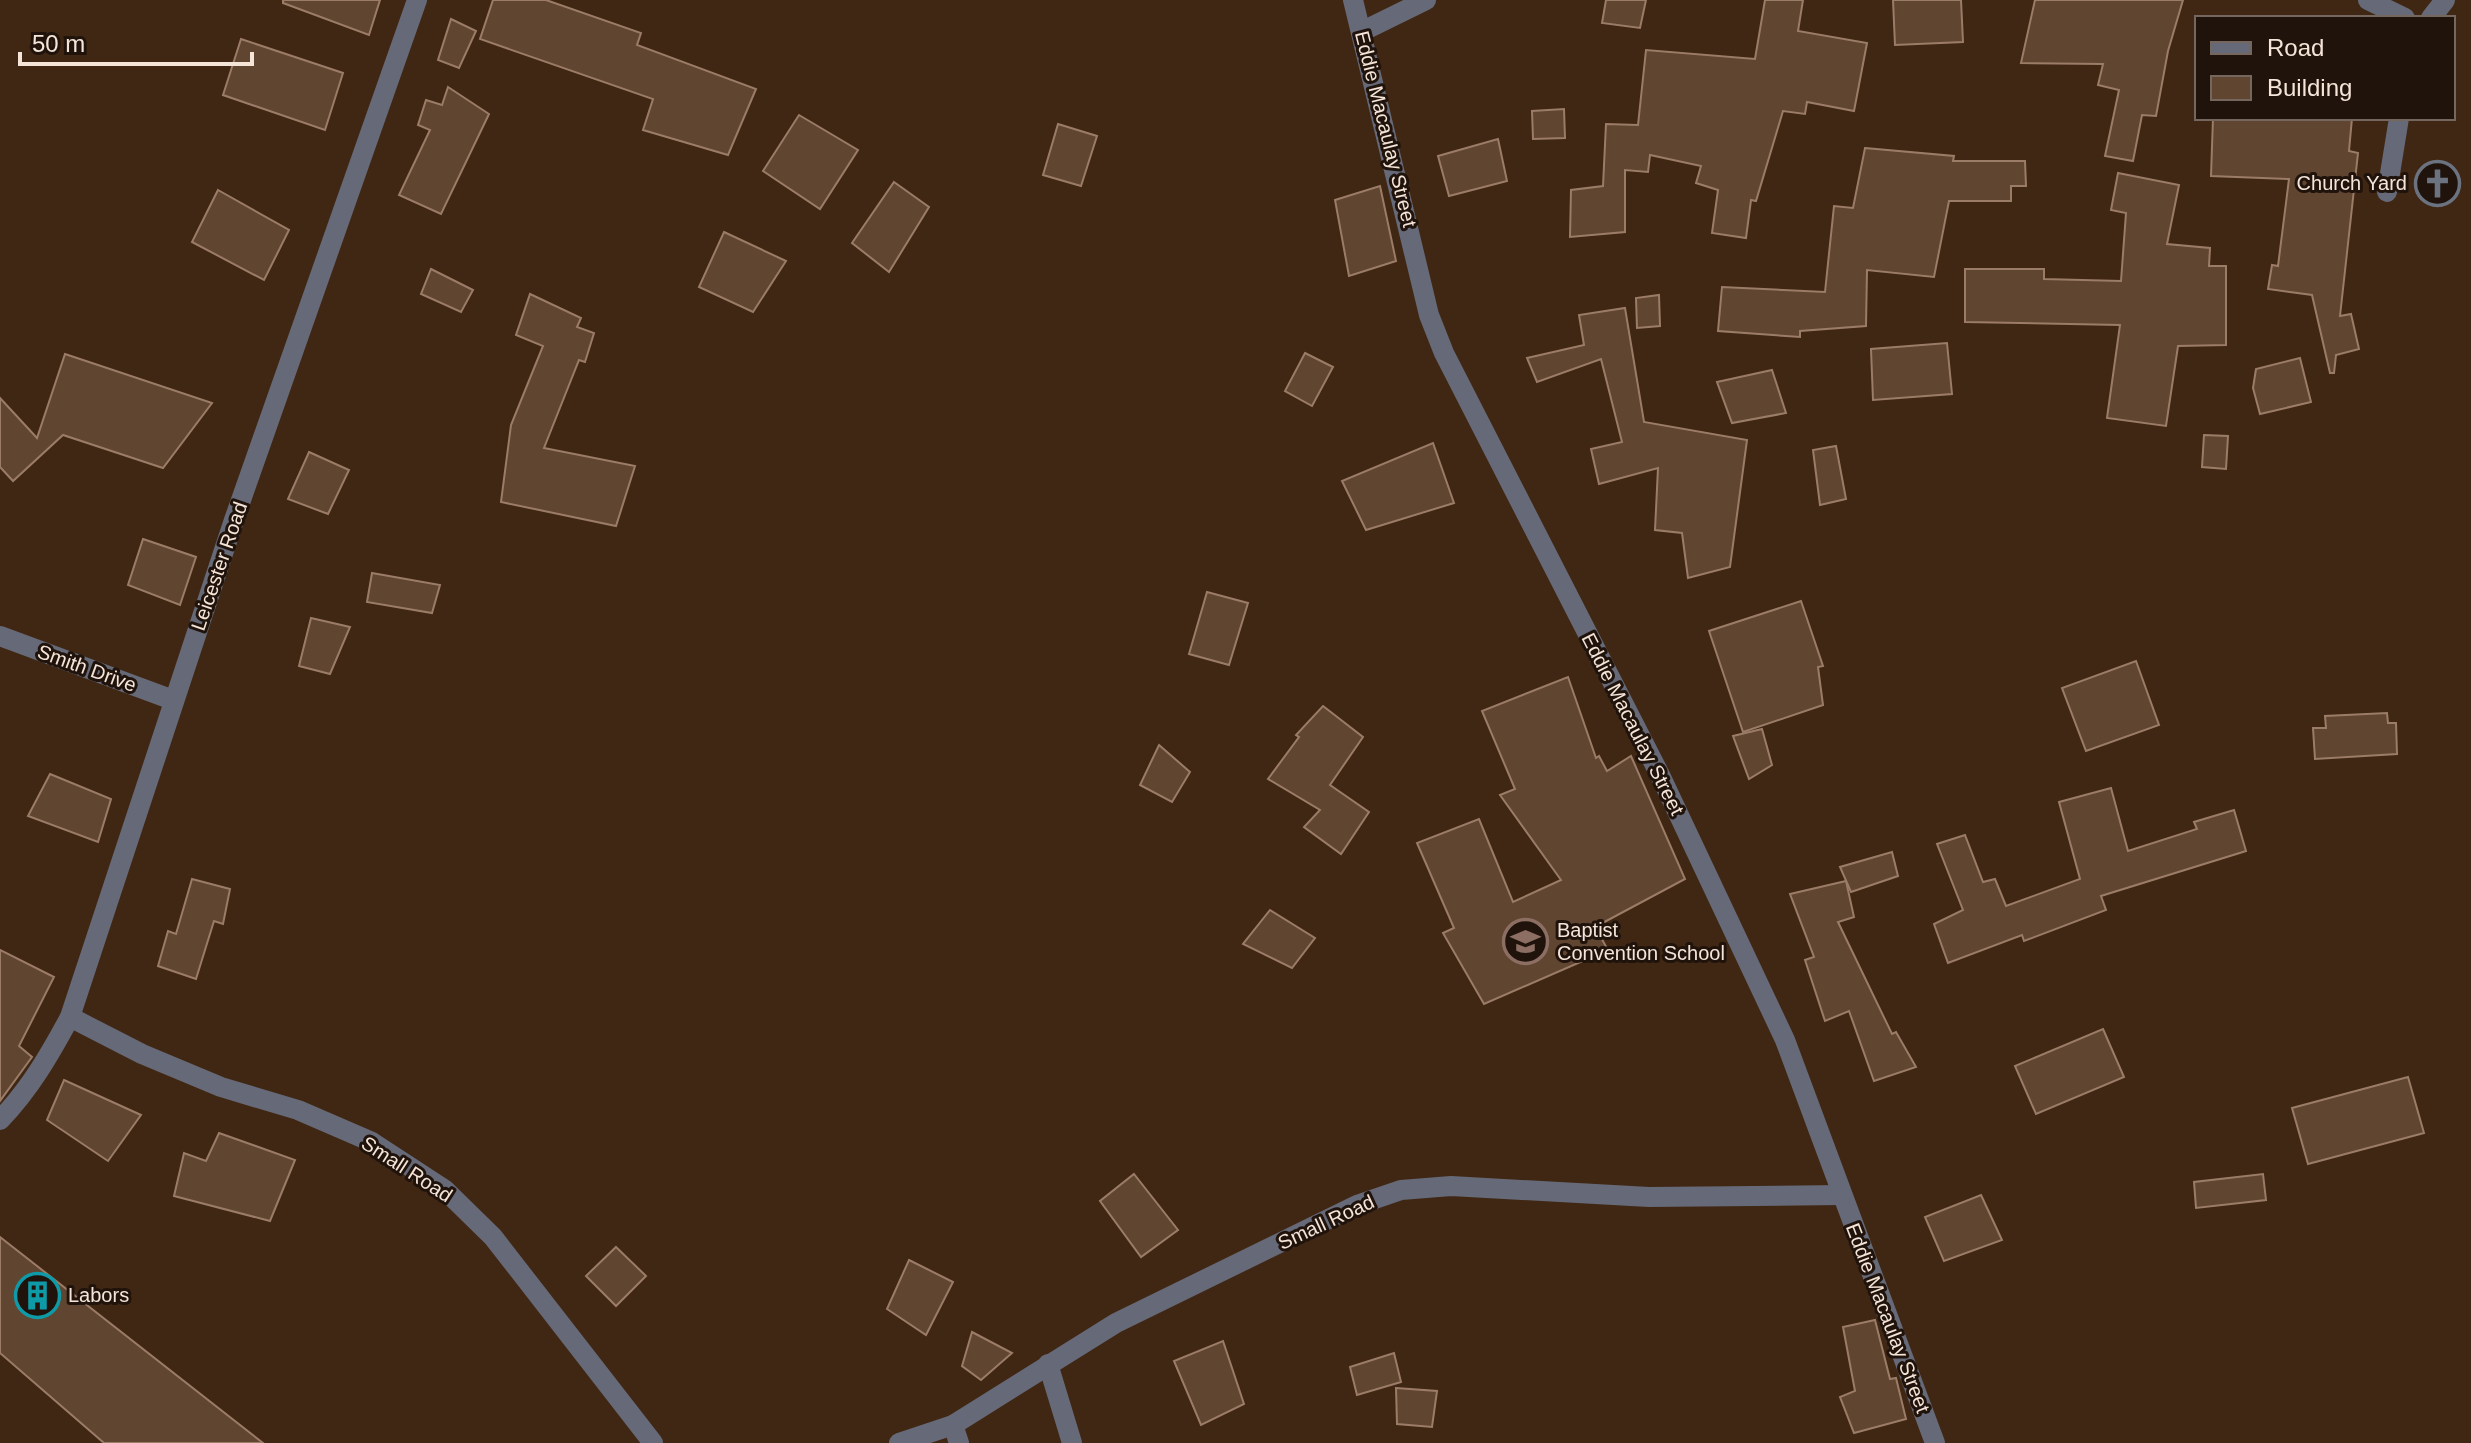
<svg xmlns="http://www.w3.org/2000/svg" width="2471" height="1443" font-family="Arial,sans-serif">
  <style>
    .building { fill: #604531; stroke: #9b7c67; stroke-width: 2 }
    .lines { fill: none; stroke-linecap: round; stroke-linejoin: round }
    .minor { stroke: #666977; stroke-width: 20 }
    .labels { text-anchor: middle; dominant-baseline: central; stroke-width: 6; stroke-linejoin: round; paint-order: stroke }
    .street-label { font-size: 20px; fill: #f5e4d8; stroke: #1f130b }
    .poi-label { font-size: 20px; fill: #f5e4d8; stroke: #1f130b; text-anchor: start }
  </style>
  <rect width="100%" height="100%" fill="#402714"/>
  <!-- building -->
  <g class="building">
    <path d="M 283,0 L 380,0 L 369,35 L 283,3 Z"/>
    <path d="M 493,0 L 546,0 L 641,33 L 637,45 L 756,89 L 728,155 L 643,130 L 653,99 L 480,39 Z"/>
    <path d="M 1606,0 L 1646,0 L 1640,28 L 1602,23 Z"/>
    <path d="M 1765,0 L 1803,0 L 1798,31 L 1867,43 L 1854,111 L 1807,102 L 1805,114 L 1783,111 L 1756,201 L 1751,200 L 1746,238 L 1712,233 L 1718,190 L 1696,183 L 1701,166 L 1650,155 L 1648,172 L 1625,170 L 1625,232 L 1570,237 L 1571,190 L 1603,186 L 1606,124 L 1638,125 L 1646,50 L 1755,59 Z"/>
    <path d="M 1893,0 L 1961,0 L 1963,42 L 1895,45 Z"/>
    <path d="M 2035,0 L 2183,0 L 2168,51 L 2156,116 L 2142,115 L 2133,161 L 2105,156 L 2119,90 L 2098,85 L 2103,64 L 2021,63 Z"/>
    <path d="M 451,19 L 476,31 L 459,68 L 438,60 Z"/>
    <path d="M 241,39 L 343,73 L 325,130 L 223,95 Z"/>
    <path d="M 448,87 L 489,114 L 441,214 L 399,195 L 430,130 L 418,125 L 426,100 L 442,105 Z"/>
    <path d="M 1564,109 L 1565,138 L 1533,139 L 1532,111 Z"/>
    <path d="M 799,115 L 858,150 L 820,209 L 763,171 Z"/>
    <path d="M 2213,118 L 2352,118 L 2349,151 L 2358,153 L 2340,316 L 2351,314 L 2359,349 L 2336,355 L 2334,373 L 2330,373 L 2312,295 L 2268,289 L 2272,265 L 2278,266 L 2289,179 L 2211,176 Z"/>
    <path d="M 1058,124 L 1097,136 L 1081,186 L 1043,175 Z"/>
    <path d="M 1498,139 L 1507,181 L 1449,196 L 1438,156 Z"/>
    <path d="M 1865,148 L 1954,156 L 1953,161 L 2025,161 L 2026,186 L 2011,186 L 2011,201 L 1949,201 L 1934,277 L 1867,270 L 1866,326 L 1800,331 L 1800,337 L 1718,331 L 1722,287 L 1825,292 L 1834,206 L 1853,208 Z"/>
    <path d="M 2118,173 L 2179,185 L 2167,244 L 2210,248 L 2209,266 L 2226,266 L 2226,345 L 2178,346 L 2166,426 L 2107,418 L 2120,325 L 1965,322 L 1965,269 L 2044,269 L 2044,279 L 2121,281 L 2126,213 L 2111,210 Z"/>
    <path d="M 894,182 L 929,207 L 889,272 L 852,243 Z"/>
    <path d="M 1380,186 L 1396,261 L 1349,276 L 1335,200 Z"/>
    <path d="M 218,190 L 289,230 L 264,280 L 192,242 Z"/>
    <path d="M 724,232 L 786,261 L 753,312 L 699,287 Z"/>
    <path d="M 431,269 L 473,290 L 461,312 L 421,294 Z"/>
    <path d="M 530,294 L 581,318 L 577,327 L 594,333 L 585,362 L 579,360 L 544,448 L 635,466 L 616,526 L 501,502 L 511,425 L 543,346 L 516,335 Z"/>
    <path d="M 1659,295 L 1660,326 L 1637,328 L 1636,298 Z"/>
    <path d="M 1625,308 L 1644,422 L 1747,440 L 1730,567 L 1688,578 L 1682,533 L 1655,530 L 1658,468 L 1599,484 L 1591,449 L 1622,442 L 1601,359 L 1537,382 L 1527,358 L 1584,345 L 1579,315 Z"/>
    <path d="M 1947,343 L 1952,394 L 1873,400 L 1871,349 Z"/>
    <path d="M 1305,353 L 1333,367 L 1312,406 L 1285,391 Z"/>
    <path d="M 65,354 L 212,403 L 163,468 L 63,435 L 13,481 L 0,467 L 0,398 L 37,438 Z"/>
    <path d="M 2300,358 L 2311,402 L 2260,414 L 2253,388 L 2256,369 Z"/>
    <path d="M 1772,370 L 1786,413 L 1732,423 L 1717,382 Z"/>
    <path d="M 2204,435 L 2228,436 L 2226,469 L 2202,467 Z"/>
    <path d="M 1433,443 L 1454,503 L 1366,530 L 1342,481 Z"/>
    <path d="M 1836,446 L 1846,499 L 1820,505 L 1813,450 Z"/>
    <path d="M 309,452 L 349,470 L 328,514 L 288,499 Z"/>
    <path d="M 143,539 L 196,557 L 180,605 L 128,585 Z"/>
    <path d="M 372,573 L 440,585 L 432,613 L 367,602 Z"/>
    <path d="M 1207,592 L 1248,603 L 1229,665 L 1189,654 Z"/>
    <path d="M 1801,601 L 1823,666 L 1818,667 L 1823,705 L 1743,732 L 1709,631 Z"/>
    <path d="M 311,618 L 350,627 L 330,674 L 299,666 Z"/>
    <path d="M 2136,661 L 2159,725 L 2086,751 L 2062,688 Z"/>
    <path d="M 1568,677 L 1596,758 L 1599,756 L 1607,771 L 1631,756 L 1685,879 L 1595,927 L 1608,950 L 1484,1004 L 1443,933 L 1454,928 L 1417,843 L 1479,819 L 1513,902 L 1561,880 L 1500,795 L 1515,789 L 1482,711 Z"/>
    <path d="M 1323,706 L 1363,737 L 1330,785 L 1369,812 L 1341,854 L 1304,827 L 1320,810 L 1268,779 L 1299,737 L 1296,735 Z"/>
    <path d="M 2387,713 L 2388,723 L 2396,723 L 2397,754 L 2315,759 L 2313,728 L 2326,728 L 2325,716 Z"/>
    <path d="M 1762,729 L 1772,765 L 1749,779 L 1733,736 Z"/>
    <path d="M 1159,745 L 1190,772 L 1172,802 L 1140,785 Z"/>
    <path d="M 50,774 L 111,799 L 98,842 L 28,816 Z"/>
    <path d="M 2111,788 L 2128,851 L 2197,829 L 2194,822 L 2234,810 L 2246,851 L 2101,896 L 2106,910 L 2024,941 L 2022,935 L 1948,963 L 1934,924 L 1963,910 L 1937,844 L 1965,835 L 1983,882 L 1995,879 L 2006,906 L 2080,879 L 2059,802 Z"/>
    <path d="M 1892,852 L 1898,876 L 1851,892 L 1840,867 Z"/>
    <path d="M 192,879 L 230,889 L 223,924 L 214,921 L 196,979 L 158,966 L 168,931 L 176,934 Z"/>
    <path d="M 1846,881 L 1854,917 L 1838,922 L 1892,1034 L 1896,1032 L 1916,1067 L 1874,1081 L 1849,1011 L 1825,1021 L 1805,960 L 1814,957 L 1790,894 Z"/>
    <path d="M 1270,910 L 1315,938 L 1292,968 L 1243,944 Z"/>
    <path d="M 0,950 L 54,977 L 19,1046 L 32,1057 L 0,1101 Z"/>
    <path d="M 2103,1029 L 2124,1077 L 2036,1114 L 2015,1066 Z"/>
    <path d="M 2408,1077 L 2424,1133 L 2308,1164 L 2292,1108 Z"/>
    <path d="M 64,1080 L 141,1115 L 108,1161 L 47,1120 Z"/>
    <path d="M 219,1133 L 295,1160 L 270,1221 L 174,1196 L 184,1153 L 206,1161 Z"/>
    <path d="M 1134,1174 L 1178,1230 L 1141,1257 L 1100,1201 Z"/>
    <path d="M 2263,1174 L 2266,1200 L 2196,1208 L 2194,1182 Z"/>
    <path d="M 1981,1195 L 2002,1240 L 1944,1261 L 1925,1217 Z"/>
    <path d="M 0,1237 L 263,1443 L 104,1443 L 0,1353 Z"/>
    <path d="M 616,1247 L 646,1276 L 616,1306 L 586,1276 Z"/>
    <path d="M 909,1260 L 953,1282 L 926,1335 L 887,1309 Z"/>
    <path d="M 1875,1320 L 1890,1379 L 1896,1378 L 1906,1419 L 1854,1433 L 1840,1397 L 1855,1391 L 1843,1327 Z"/>
    <path d="M 972,1332 L 1012,1353 L 981,1380 L 962,1366 Z"/>
    <path d="M 1223,1341 L 1244,1404 L 1201,1425 L 1174,1361 Z"/>
    <path d="M 1394,1353 L 1401,1382 L 1357,1395 L 1350,1367 Z"/>
    <path d="M 1396,1388 L 1437,1391 L 1432,1427 L 1397,1424 Z"/>
  </g>
  <g class="lines">
    <!-- minor -->
    <g class="minor">
      <path d="M 1353,0 L 1429,315 L 1444,353 L 1660,775 L 1785,1040 L 1935,1443"/>
      <path d="M 2368,0 L 2405,18"/>
      <path d="M 2431,18 L 2445,0"/>
      <path d="M 1363,31 L 1426,0"/>
      <path d="M 2387,192 L 2399,118"/>
      <path d="M 0,636 L 173,700"/>
      <path d="M 70,1017 L 142,1054 L 221,1087 L 298,1110 L 372,1142 L 444,1189 L 493,1237 L 653,1443"/>
      <path d="M 0,1120 C 30,1089 50,1054 70,1017 L 234,520 L 417,0"/>
      <path d="M 1048,1364 L 1072,1443"/>
      <path d="M 899,1443 L 953,1425"/>
      <path d="M 959,1443 L 953,1425 L 1116,1323 L 1357,1205 L 1401,1190 L 1451,1186 L 1649,1197 L 1841,1195"/>
    </g>
  </g>
  <!-- icons -->
  <defs>
    <symbol id="church-ring" viewBox="-11 -11 22 22"><circle r="9.5" fill="#1f130b" stroke="#6b7280" stroke-width="1.5"/><path d="M-1.2-6h2.4v3.5h3.3v2.4h-3.3V6h-2.4V-.1h-3.3v-2.4h3.3Z" fill="#6b7280"/></symbol>
    <symbol id="school-ring" viewBox="-11 -11 22 22"><circle r="9.5" fill="#1f130b" stroke="#8d6e63" stroke-width="1.5"/><path d="M0-5L7-2L0 1L-7-2ZM-4 1L0 2.5L4 1V4Q0 6-4 4Z" fill="#8d6e63"/></symbol>
    <symbol id="building-ring" viewBox="-11 -11 22 22"><circle r="9.5" fill="#1f130b" stroke="#0f9aa8" stroke-width="1.5"/><path d="M-4-6H4V6H1V3H-1V6H-4ZM-2.5-4.3h1.7v1.8h-1.7ZM.8-4.3h1.7v1.8H.8ZM-2.5-1h1.7V.8h-1.7ZM.8-1h1.7V.8H.8Z" fill="#0f9aa8"/></symbol>
  </defs>
  <g fill-rule="evenodd">
    <use href="#church-ring" x="2412" y="158" width="51" height="51"/>
    <use href="#school-ring" x="1500" y="916" width="51" height="51"/>
    <use href="#building-ring" x="12" y="1270" width="51" height="51"/>
  </g>
  <g class="labels">
    <!-- street labels -->
    <g class="street-label">
      <text transform="translate(1386 129) rotate(76)">Eddie Macaulay Street</text>
      <text transform="translate(219 566) rotate(-71)">Leicester Road</text>
      <text transform="translate(87 668) rotate(20)">Smith Drive</text>
      <text transform="translate(1633 724) rotate(63)">Eddie Macaulay Street</text>
      <text transform="translate(407 1169) rotate(33)">Small Road</text>
      <text transform="translate(1326 1222) rotate(-25)">Small Road</text>
      <text transform="translate(1888 1318) rotate(69)">Eddie Macaulay Street</text>
    </g>
    <!-- poi labels -->
    <g class="poi-label">
      <text x="2407" y="183" text-anchor="end">Church Yard</text>
      <text x="1557" y="930">Baptist<tspan x="1557" dy="23">Convention School</tspan></text>
      <text x="68" y="1295">Labors</text>
    </g>
  </g>
  <!-- legend -->
  <rect x="2195" y="16" width="260" height="104" fill="#1f130b" stroke="#75675d" stroke-width="2"/>
  <rect x="2211" y="42" width="40" height="12" fill="#666977" stroke="#75675d" stroke-width="2"/>
  <text x="2267" y="56" font-size="24" fill="#f5e4d8">Road</text>
  <rect x="2211" y="76" width="40" height="24" fill="#604531" stroke="#75675d" stroke-width="2"/>
  <text x="2267" y="96" font-size="24" fill="#f5e4d8">Building</text>
  <!-- scale -->
  <path d="M20 52v12h232v-12" fill="none" stroke="#f5e4d8" stroke-width="4"/>
  <text x="32" y="52" font-size="24" fill="#f5e4d8" stroke="#1f130b" stroke-width="6" paint-order="stroke">50 m</text>
</svg>
